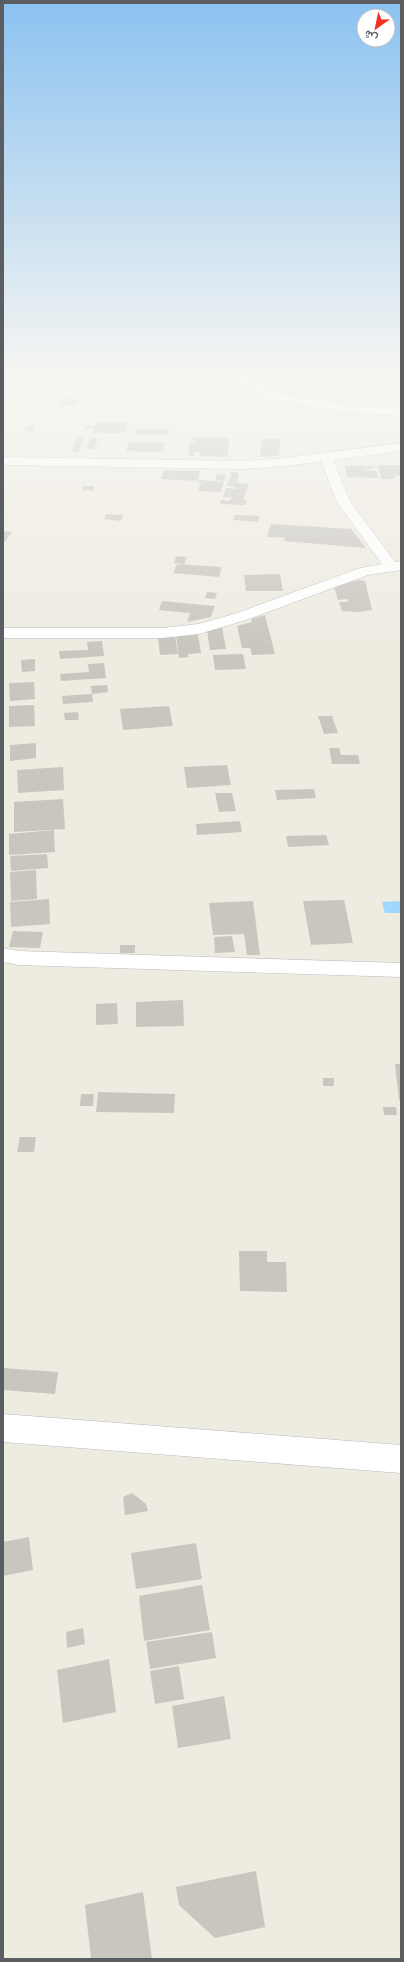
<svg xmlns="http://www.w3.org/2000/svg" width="404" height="1962" font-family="Cabin,Vazirmatn,sans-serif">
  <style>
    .water { fill: #a0d7ff }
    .building { fill: #c9c6bf }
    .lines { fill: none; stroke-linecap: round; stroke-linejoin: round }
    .minor-casing { stroke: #b7babf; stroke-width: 1 }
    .tertiary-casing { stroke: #b7babf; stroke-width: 1 }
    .secondary-casing { stroke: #b7bbc1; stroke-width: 1 }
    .minor { fill: #fff; fill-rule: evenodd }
    .tertiary { fill: #fff; fill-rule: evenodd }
    .secondary { fill: #fff; fill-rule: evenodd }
  </style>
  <rect width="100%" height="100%" fill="#eeebe1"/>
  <!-- water -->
  <path class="water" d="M 401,901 L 401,913 L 385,913 L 382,902 Z"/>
  <!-- building -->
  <g class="building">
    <path d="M 251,381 L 295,383 L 292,396 L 270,391 Z"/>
    <path d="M 63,397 L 79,400 L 77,406 L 59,406 Z"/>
    <path d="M 96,422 L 128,423 L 125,433 L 93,433 L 94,429 L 85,429 L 86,426 L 95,426 Z"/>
    <path d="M 26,426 L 35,426 L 33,432 L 24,431 Z"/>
    <path d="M 135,429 L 169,429 L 168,435 L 134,434 Z"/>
    <path d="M 77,437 L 84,437 L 79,452 L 72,452 Z"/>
    <path d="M 192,437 L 230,438 L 227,457 L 199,456 L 200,452 L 195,452 L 194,456 L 188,455 L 190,443 L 195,443 L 195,441 L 191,441 Z"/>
    <path d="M 90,438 L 98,438 L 95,449 L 87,449 Z"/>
    <path d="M 262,439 L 281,439 L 279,456 L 260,457 Z"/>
    <path d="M 129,442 L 165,443 L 163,452 L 126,451 Z"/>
    <path d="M 378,465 L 401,465 L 401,476 L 395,476 L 394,479 L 381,479 Z"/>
    <path d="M 345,466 L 374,466 L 375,468 L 365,469 L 365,470 L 376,471 L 379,478 L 347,477 Z"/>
    <path d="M 164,470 L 200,471 L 198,481 L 161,479 Z"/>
    <path d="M 231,472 L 239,473 L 237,482 L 229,482 Z"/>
    <path d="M 217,474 L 226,475 L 224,481 L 215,480 Z"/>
    <path d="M 199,480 L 224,482 L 221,492 L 198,491 L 201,483 L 198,483 Z"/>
    <path d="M 228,482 L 249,484 L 243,500 L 247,500 L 245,505 L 220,504 L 221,500 L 230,501 L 232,497 L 223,497 L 226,488 L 236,489 L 236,487 L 227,486 Z"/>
    <path d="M 83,486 L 95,486 L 93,491 L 82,490 Z"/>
    <path d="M 106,514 L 123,515 L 121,521 L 104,519 Z"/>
    <path d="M 235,515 L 260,516 L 258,522 L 233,520 Z"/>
    <path d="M 271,524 L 351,529 L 366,548 L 284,541 L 285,538 L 267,537 Z"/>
    <path d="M 3,531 L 12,532 L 5,542 L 3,542 Z"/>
    <path d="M 176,556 L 187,557 L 184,564 L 174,563 Z"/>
    <path d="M 177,564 L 222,567 L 219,577 L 173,573 Z"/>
    <path d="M 280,574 L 283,591 L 246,591 L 244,575 Z"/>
    <path d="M 360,580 L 365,581 L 372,610 L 359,612 L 342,611 L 339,602 L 348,602 L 347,599 L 338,600 L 334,586 Z"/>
    <path d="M 207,592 L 217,593 L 215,599 L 205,598 Z"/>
    <path d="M 162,601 L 215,606 L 211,617 L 187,622 L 190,613 L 159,610 Z"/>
    <path d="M 265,615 L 275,654 L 252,655 L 250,648 L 242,648 L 237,626 L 252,622 L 251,619 Z"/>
    <path d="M 222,627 L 226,649 L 210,650 L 207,631 Z"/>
    <path d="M 198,635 L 201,653 L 188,654 L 189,657 L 179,658 L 176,636 Z"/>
    <path d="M 175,636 L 178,654 L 160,655 L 158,637 Z"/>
    <path d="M 102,641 L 104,656 L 60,659 L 59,651 L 88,650 L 87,642 Z"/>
    <path d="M 243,654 L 246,669 L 215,670 L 213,655 Z"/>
    <path d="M 35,659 L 35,671 L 22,672 L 21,660 Z"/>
    <path d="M 104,663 L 106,678 L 61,681 L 60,674 L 89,672 L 88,664 Z"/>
    <path d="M 34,682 L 35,699 L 10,701 L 9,683 Z"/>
    <path d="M 107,685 L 108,692 L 92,694 L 91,686 Z"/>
    <path d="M 92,694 L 93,702 L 63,704 L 62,696 Z"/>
    <path d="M 34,705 L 35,726 L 9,727 L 9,706 Z"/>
    <path d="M 169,706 L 173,726 L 123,730 L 120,709 Z"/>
    <path d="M 78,712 L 79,720 L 65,720 L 64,713 Z"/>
    <path d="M 318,716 L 332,716 L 338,733 L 324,734 Z"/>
    <path d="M 36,743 L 36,758 L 10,761 L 10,745 Z"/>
    <path d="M 329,748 L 339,748 L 341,755 L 358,755 L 360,764 L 332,764 Z"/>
    <path d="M 227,765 L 231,785 L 187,788 L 184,767 Z"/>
    <path d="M 63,767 L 64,790 L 18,793 L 17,770 Z"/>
    <path d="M 314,789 L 316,798 L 277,800 L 275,790 Z"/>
    <path d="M 215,793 L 232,793 L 236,811 L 219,812 Z"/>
    <path d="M 63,799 L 65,829 L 14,832 L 14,802 Z"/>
    <path d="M 240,821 L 242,832 L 197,835 L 196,824 Z"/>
    <path d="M 54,830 L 55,852 L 9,855 L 9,834 Z"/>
    <path d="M 326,835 L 329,845 L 288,847 L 286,836 Z"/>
    <path d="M 47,854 L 48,868 L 11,871 L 10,856 Z"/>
    <path d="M 36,870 L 37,899 L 11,901 L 10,872 Z"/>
    <path d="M 49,899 L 50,924 L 11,927 L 10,902 Z"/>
    <path d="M 344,900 L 353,943 L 311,945 L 303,901 Z"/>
    <path d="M 253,901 L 260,955 L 247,955 L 244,934 L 213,935 L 209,903 Z"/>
    <path d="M 13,931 L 43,932 L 40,948 L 9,947 Z"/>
    <path d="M 232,936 L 235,952 L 215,953 L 214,937 Z"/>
    <rect x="120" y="945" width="15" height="8"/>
    <path d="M 183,1000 L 184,1026 L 136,1027 L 136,1002 Z"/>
    <path d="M 117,1003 L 118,1024 L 96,1025 L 96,1004 Z"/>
    <path d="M 395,1064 L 401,1064 L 401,1100 L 399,1100 Z"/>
    <rect x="323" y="1078" width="11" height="8"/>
    <path d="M 98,1092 L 175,1094 L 174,1113 L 96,1112 Z"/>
    <path d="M 81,1094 L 94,1094 L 93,1106 L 80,1106 Z"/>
    <path d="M 383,1107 L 396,1107 L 397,1115 L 384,1115 Z"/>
    <path d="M 20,1137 L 36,1137 L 34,1152 L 17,1152 Z"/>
    <path d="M 239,1251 L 267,1251 L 267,1262 L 286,1262 L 287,1292 L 240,1291 Z"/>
    <path d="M 3,1368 L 58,1372 L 55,1394 L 3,1390 Z"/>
    <path d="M 132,1493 L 146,1504 L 148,1511 L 125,1515 L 123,1497 Z"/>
    <path d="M 29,1537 L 33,1570 L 3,1576 L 3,1542 Z"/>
    <path d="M 196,1543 L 202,1579 L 136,1589 L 131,1553 Z"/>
    <path d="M 202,1585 L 210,1630 L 144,1641 L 139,1596 Z"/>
    <path d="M 83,1628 L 85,1644 L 67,1648 L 66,1632 Z"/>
    <path d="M 212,1632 L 216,1658 L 150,1669 L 146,1642 Z"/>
    <path d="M 109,1659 L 116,1712 L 63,1723 L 57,1670 Z"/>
    <path d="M 179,1666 L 184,1699 L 155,1704 L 150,1671 Z"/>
    <path d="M 224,1696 L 231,1739 L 178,1748 L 172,1706 Z"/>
    <path d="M 256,1871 L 265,1927 L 215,1938 L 179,1905 L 176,1887 Z"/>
    <path d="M 143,1892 L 152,1959 L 91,1959 L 85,1905 Z"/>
  </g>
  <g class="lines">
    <defs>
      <g id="minor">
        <path d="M 326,453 L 332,457 L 350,501 L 395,562 L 401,562 L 401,570 L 368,575 L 246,620 L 199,634 L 163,638 L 3,638 L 3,628 L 163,628 L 198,624 L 234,614 L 360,568 L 382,564 L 336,501 L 320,457 Z"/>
        <path d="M 3,948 L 18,951 L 401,963 L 401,977 L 18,965 L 3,962 Z"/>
        <path d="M 3,1414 L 401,1445 L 401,1473 L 3,1442 Z"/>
      </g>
      <path id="tertiary" d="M 227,375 L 241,375 L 269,391 L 348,405 L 401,408 L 401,416 L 348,413 L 266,398 Z"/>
      <path id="secondary" d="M 401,443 L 401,451 L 286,466 L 243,469 L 3,465 L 3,457 L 243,461 L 286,458 Z"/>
    </defs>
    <!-- minor casing -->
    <use href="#minor" class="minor-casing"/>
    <!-- tertiary casing -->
    <use href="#tertiary" class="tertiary-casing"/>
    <!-- secondary casing -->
    <use href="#secondary" class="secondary-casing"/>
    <!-- minor -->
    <use href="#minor" class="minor"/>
    <!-- tertiary -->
    <use href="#tertiary" class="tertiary"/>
    <!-- secondary -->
    <use href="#secondary" class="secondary"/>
  </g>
  <!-- sky -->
  <linearGradient id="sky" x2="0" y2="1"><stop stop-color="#8bc2f1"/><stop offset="0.58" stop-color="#f7f6f2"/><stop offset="1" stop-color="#f7f6f2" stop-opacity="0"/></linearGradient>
  <rect width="404" height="649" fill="url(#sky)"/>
  <!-- border -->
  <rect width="404" height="1962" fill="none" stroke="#5a5e63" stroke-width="8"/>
  <!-- north arrow -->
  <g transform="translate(376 28) rotate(213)"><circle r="19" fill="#ffffff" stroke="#bdbfc1"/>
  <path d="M0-3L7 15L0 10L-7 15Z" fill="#f23224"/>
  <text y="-6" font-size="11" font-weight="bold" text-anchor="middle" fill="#5a5e63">ش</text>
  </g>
</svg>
